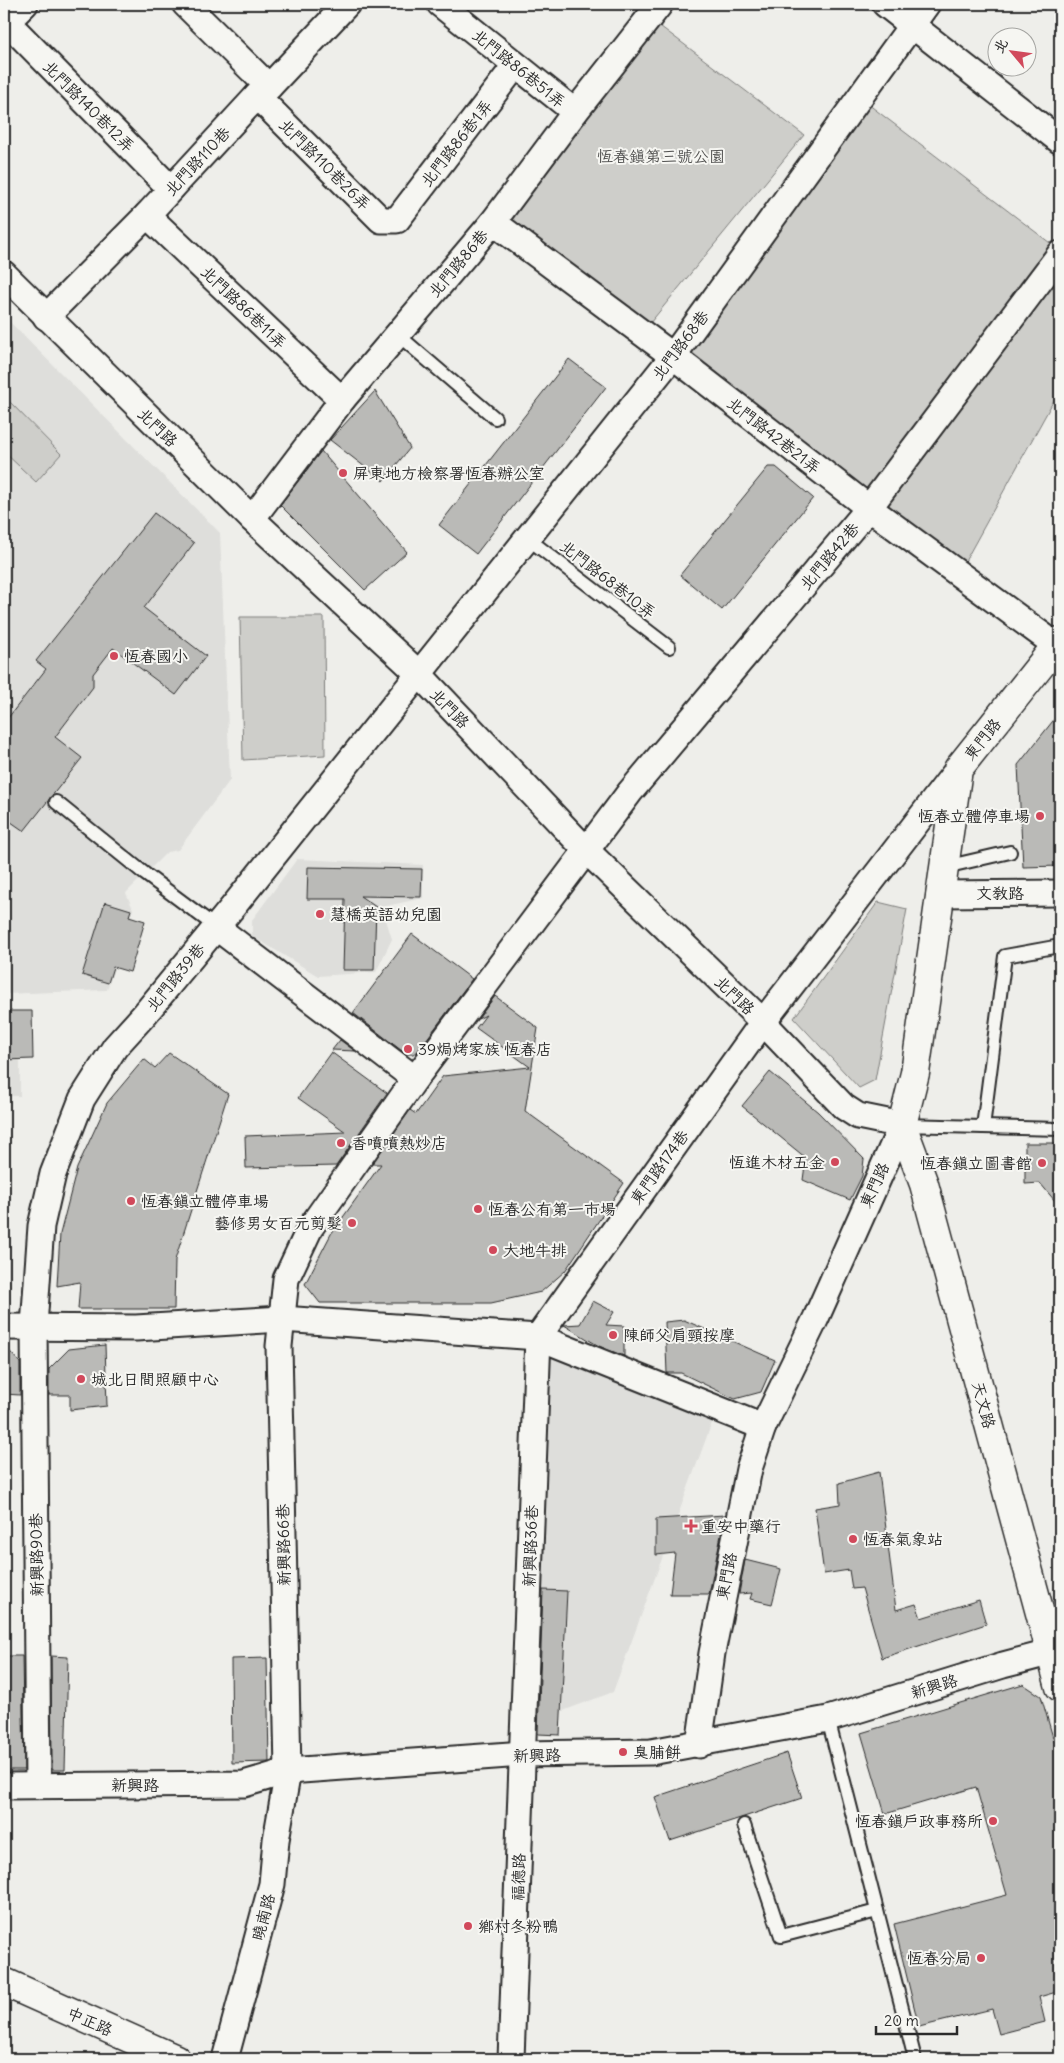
<svg xmlns="http://www.w3.org/2000/svg" width="1064" height="2063" font-family="Delius,'LXGW WenKai TC',sans-serif">
  <style>
    .built { fill: #dededb }
    .green { fill: #cececa; stroke: #7c7c7a }
    .building { fill: #babab7; stroke: #2b2b2b }
    .lines { fill: none; stroke-linecap: round; stroke-linejoin: round }
    .service-casing { stroke: #2b2b2b; stroke-width: 16 }
    .minor-casing { stroke: #2b2b2b; stroke-width: 29 }
    .secondary-casing { stroke: #2b2b2b; stroke-width: 31 }
    .service { stroke: #f6f6f2; stroke-width: 12 }
    .minor { stroke: #f6f6f2; stroke-width: 25 }
    .secondary { stroke: #f6f6f2; stroke-width: 28 }
    .poi-dot { fill: #d1495b; stroke: #f6f6f2; stroke-width: 2 }
    .labels { text-anchor: middle; dominant-baseline: central; stroke-width: 4; stroke-linejoin: round; paint-order: stroke }
    .street-label { font-size: 16px; fill: #2b2b2b; stroke: #f6f6f2 }
    .park-label { font-size: 16px; fill: #545453; stroke: #f6f6f2 }
    .poi-label { font-size: 16px; fill: #2b2b2b; stroke: #f6f6f2; text-anchor: start }
  </style>
  <rect width="100%" height="100%" fill="#eeeeea"/>
  <filter id="ink" filterUnits="userSpaceOnUse"><feTurbulence type="fractalNoise" baseFrequency=".02" numOctaves="2"/><feDisplacementMap in="SourceGraphic" scale="10" xChannelSelector="R" yChannelSelector="G"/><feConvolveMatrix kernelMatrix="1 2 1 2 8 2 1 2 1" color-interpolation-filters="sRGB"/></filter>
  <g filter="url(#ink)">
    <!-- built -->
    <g class="built">
      <path d="M 4,316 L 220,533 L 230,780 L 178,850 L 167,852 L 126,893 L 133,909 L 107,990 L 4,994 Z"/>
      <path d="M 297,859 L 423,865 L 423,898 L 382,907 L 392,939 L 376,972 L 318,976 L 252,936 L 252,920 Z"/>
      <path d="M 4,1011 L 32,1011 L 33,1059 L 20,1060 L 20,1096 L 4,1096 Z"/>
      <path d="M 4,1120 L 11,1287 L 4,1287 Z"/>
      <path d="M 547,1354 L 714,1417 L 613,1692 L 531,1723 Z"/>
    </g>
    <!-- green -->
    <g class="green">
      <path d="M 644,14 L 804,135 L 650,323 L 496,211 Z"/>
      <path d="M 864,101 L 1054,246 L 1060,239 L 1060,389 L 963,565 L 670,339 Z"/>
      <path d="M 4,396 L 61,454 L 36,482 L 4,452 Z"/>
      <path d="M 240,617 L 324,617 L 325,755 L 243,760 Z"/>
      <path d="M 878,902 L 907,909 L 875,1080 L 859,1088 L 794,1018 Z"/>
    </g>
    <!-- building -->
    <g class="building">
      <path d="M 569,359 L 606,387 L 476,554 L 439,525 Z"/>
      <path d="M 375,391 L 410,448 L 383,481 L 330,440 Z"/>
      <path d="M 321,451 L 407,552 L 365,590 L 280,505 Z"/>
      <path d="M 768,467 L 776,467 L 813,498 L 722,610 L 680,575 Z"/>
      <path d="M 154,513 L 194,543 L 144,608 L 206,656 L 176,695 L 113,648 L 93,674 L 93,687 L 55,737 L 82,758 L 24,831 L 4,817 L 4,723 L 46,669 L 36,661 Z"/>
      <path d="M 1060,712 L 1060,866 L 1023,867 L 1018,765 Z"/>
      <path d="M 308,867 L 422,869 L 421,897 L 360,896 L 376,907 L 374,970 L 343,970 L 345,899 L 307,899 Z"/>
      <path d="M 105,902 L 131,910 L 129,916 L 145,921 L 130,972 L 113,967 L 108,983 L 82,975 Z"/>
      <path d="M 412,934 L 472,979 L 417,1052 L 413,1054 L 406,1054 L 353,1013 Z"/>
      <path d="M 495,996 L 538,1028 L 525,1111 L 624,1183 L 565,1271 L 541,1292 L 491,1303 L 320,1303 L 305,1284 L 331,1234 L 381,1164 L 372,1164 L 410,1110 L 416,1114 L 443,1076 L 530,1067 L 476,1028 L 486,1015 L 478,1019 Z"/>
      <path d="M 4,1011 L 32,1011 L 33,1059 L 4,1060 Z"/>
      <path d="M 340,1040 L 355,1051 L 332,1050 Z"/>
      <path d="M 331,1052 L 387,1093 L 336,1166 L 246,1168 L 245,1136 L 346,1132 L 298,1098 Z"/>
      <path d="M 169,1053 L 228,1094 L 175,1260 L 174,1309 L 78,1309 L 80,1282 L 57,1286 L 60,1234 L 77,1168 L 107,1103 L 144,1059 L 155,1068 Z"/>
      <path d="M 770,1072 L 818,1112 L 864,1159 L 862,1176 L 850,1200 L 803,1180 L 806,1158 L 742,1106 Z"/>
      <path d="M 1025,1143 L 1060,1143 L 1060,1207 L 1040,1183 L 1025,1184 Z"/>
      <path d="M 593,1301 L 614,1312 L 606,1325 L 624,1326 L 624,1356 L 599,1346 L 564,1325 L 580,1324 Z"/>
      <path d="M 684,1320 L 775,1360 L 761,1392 L 735,1399 L 681,1373 L 667,1373 L 665,1322 Z"/>
      <path d="M 4,1345 L 20,1363 L 20,1395 L 4,1394 Z"/>
      <path d="M 105,1345 L 107,1406 L 70,1410 L 70,1395 L 49,1395 L 49,1369 L 69,1349 Z"/>
      <path d="M 879,1472 L 896,1610 L 916,1604 L 921,1618 L 979,1600 L 986,1624 L 882,1658 L 862,1588 L 852,1589 L 849,1570 L 824,1574 L 815,1508 L 840,1504 L 839,1483 Z"/>
      <path d="M 725,1515 L 709,1594 L 670,1594 L 675,1553 L 656,1555 L 656,1519 Z"/>
      <path d="M 745,1560 L 781,1569 L 772,1604 L 750,1599 L 752,1593 L 739,1594 Z"/>
      <path d="M 543,1590 L 567,1591 L 560,1735 L 538,1734 Z"/>
      <path d="M 4,1656 L 22,1656 L 24,1770 L 4,1770 Z"/>
      <path d="M 51,1656 L 68,1657 L 65,1770 L 52,1770 Z"/>
      <path d="M 267,1658 L 269,1762 L 232,1763 L 231,1659 Z"/>
      <path d="M 1023,1684 L 1041,1696 L 1060,1762 L 1060,1991 L 1039,1997 L 1045,2022 L 999,2034 L 992,2009 L 919,2027 L 894,1924 L 1007,1895 L 976,1787 L 885,1814 L 861,1733 Z"/>
      <path d="M 787,1753 L 802,1798 L 670,1841 L 655,1797 Z"/>
    </g>
    <g class="lines">
      <defs>
        <g id="service">
          <path d="M 397,334 L 495,418"/>
          <path d="M 527,538 L 669,647"/>
          <path d="M 56,802 L 145,874 L 216,927"/>
          <path d="M 945,867 L 1010,852"/>
          <path d="M 902,1125 L 1060,1129"/>
          <path d="M 983,1127 L 1005,956 L 1060,946"/>
          <path d="M 828,1719 L 915,2059"/>
          <path d="M 744,1825 L 781,1936 L 877,1911"/>
        </g>
        <g id="minor">
          <path d="M 185,4 L 269,87"/>
          <path d="M 440,4 L 575,112"/>
          <path d="M 885,4 L 1060,141"/>
          <path d="M 7,22 L 171,189"/>
          <path d="M 4,25 L 25,4"/>
          <path d="M 257,96 L 381,220 L 397,220 L 515,66"/>
          <path d="M 147,215 L 342,400"/>
          <path d="M 493,222 L 673,356 L 869,508 L 1057,646"/>
          <path d="M 4,274 L 252,519 L 418,673 L 586,850 L 763,1022 L 844,1107 L 858,1116 L 902,1125 L 816,1318 L 763,1427 L 749,1469 L 712,1653 L 699,1745"/>
          <path d="M 46,317 L 147,215 L 257,96 L 269,87 L 347,4"/>
          <path d="M 252,519 L 342,400 L 493,222 L 575,112 L 660,4"/>
          <path d="M 940,894 L 1060,893"/>
          <path d="M 216,927 L 415,1079"/>
          <path d="M 4,1327 L 136,1328 L 282,1319 L 538,1337 L 763,1427"/>
          <path d="M 538,1337 L 763,1022 L 958,769"/>
          <path d="M 38,1785 L 34,1326 L 41,1226 L 53,1174 L 82,1099 L 115,1047 L 144,1015 L 232,908 L 673,356 L 927,4"/>
          <path d="M 4,1786 L 244,1784 L 288,1771 L 523,1754 L 651,1752 L 828,1719 L 1003,1665 L 1060,1650"/>
          <path d="M 225,2059 L 272,1884 L 276,1840 L 288,1771 L 279,1346 L 286,1279 L 310,1228 L 415,1079 L 630,792 L 869,508 L 1060,254"/>
          <path d="M 511,2059 L 538,1337"/>
        </g>
        <g id="secondary">
          <path d="M 1060,641 L 958,769 L 915,1073 L 902,1125 L 924,1184 L 1060,1687"/>
          <path d="M 4,1982 L 176,2059"/>
        </g>
      </defs>
      <!-- service casing -->
      <use href="#service" class="service-casing"/>
      <!-- minor casing -->
      <use href="#minor" class="minor-casing"/>
      <!-- secondary casing -->
      <use href="#secondary" class="secondary-casing"/>
      <!-- service -->
      <use href="#service" class="service"/>
      <!-- minor -->
      <use href="#minor" class="minor"/>
      <!-- secondary -->
      <use href="#secondary" class="secondary"/>
    </g>
  </g>
  <!-- markers -->
  <g class="poi-dot">
    <circle cx="343" cy="473" r="5"/>
    <circle cx="114" cy="656" r="5"/>
    <circle cx="1040" cy="816" r="5"/>
    <circle cx="320" cy="914" r="5"/>
    <circle cx="408" cy="1049" r="5"/>
    <circle cx="341" cy="1143" r="5"/>
    <circle cx="835" cy="1162" r="5"/>
    <circle cx="1042" cy="1163" r="5"/>
    <circle cx="131" cy="1201" r="5"/>
    <circle cx="478" cy="1209" r="5"/>
    <circle cx="352" cy="1223" r="5"/>
    <circle cx="493" cy="1250" r="5"/>
    <circle cx="613" cy="1335" r="5"/>
    <circle cx="81" cy="1379" r="5"/>
    <path d="M688.5 1518.5h5v5h5v5h-5v5h-5v-5h-5v-5h5z"/>
    <circle cx="853" cy="1539" r="5"/>
    <circle cx="623" cy="1752" r="5"/>
    <circle cx="993" cy="1821" r="5"/>
    <circle cx="468" cy="1926" r="5"/>
    <circle cx="981" cy="1958" r="5"/>
  </g>
  <g class="labels">
    <!-- street labels -->
    <g class="street-label">
      <text transform="translate(519 68) rotate(39)">北門路86巷51弄</text>
      <text transform="translate(89 106) rotate(45)">北門路140巷12弄</text>
      <text transform="translate(456 143) rotate(-52)">北門路86巷1弄</text>
      <text transform="translate(197 161) rotate(-47)">北門路110巷</text>
      <text transform="translate(325 164) rotate(45)">北門路110巷26弄</text>
      <text transform="translate(458 263) rotate(-50)">北門路86巷</text>
      <text transform="translate(244 307) rotate(44)">北門路86巷11弄</text>
      <text transform="translate(680 345) rotate(-53)">北門路68巷</text>
      <text transform="translate(158 427) rotate(44)">北門路</text>
      <text transform="translate(774 435) rotate(38)">北門路42巷21弄</text>
      <text transform="translate(829 556) rotate(-50)">北門路42巷</text>
      <text transform="translate(608 579) rotate(38)">北門路68巷10弄</text>
      <text transform="translate(450 708) rotate(46)">北門路</text>
      <text transform="translate(982 739) rotate(-51)">東門路</text>
      <text x="1000" y="893">文教路</text>
      <text transform="translate(175 977) rotate(-51)">北門路39巷</text>
      <text transform="translate(735 995) rotate(44)">北門路</text>
      <text transform="translate(659 1167) rotate(-54)">東門路174巷</text>
      <text transform="translate(874 1185) rotate(-65)">東門路</text>
      <text transform="translate(984 1405) rotate(75)">天文路</text>
      <text transform="translate(283 1545) rotate(-91)">新興路66巷</text>
      <text transform="translate(530 1546) rotate(-88)">新興路36巷</text>
      <text transform="translate(36 1555) rotate(-91)">新興路90巷</text>
      <text transform="translate(726 1576) rotate(-79)">東門路</text>
      <text transform="translate(934 1686) rotate(-17)">新興路</text>
      <text transform="translate(537 1755) rotate(-1)">新興路</text>
      <text x="135" y="1785">新興路</text>
      <text transform="translate(518 1877) rotate(-88)">福德路</text>
      <text transform="translate(263 1917) rotate(-75)">曉南路</text>
      <text transform="translate(90 2021) rotate(24)">中正路</text>
    </g>
    <!-- park labels -->
    <g class="park-label">
      <text x="661" y="156">恆春鎮第三號公園</text>
    </g>
    <!-- poi labels -->
    <g class="poi-label">
      <text x="353" y="473">屏東地方檢察署恆春辦公室</text>
      <text x="124" y="656">恆春國小</text>
      <text x="1030" y="816" text-anchor="end">恆春立體停車場</text>
      <text x="330" y="914">慧橋英語幼兒園</text>
      <text x="418" y="1049">39焗烤家族 恆春店</text>
      <text x="351" y="1143">香噴噴熱炒店</text>
      <text x="825" y="1162" text-anchor="end">恆進木材五金</text>
      <text x="1032" y="1163" text-anchor="end">恆春鎮立圖書館</text>
      <text x="141" y="1201">恆春鎮立體停車場</text>
      <text x="488" y="1209">恆春公有第一市場</text>
      <text x="342" y="1223" text-anchor="end">藝修男女百元剪髮</text>
      <text x="503" y="1250">大地牛排</text>
      <text x="623" y="1335">陳師父肩頸按摩</text>
      <text x="91" y="1379">城北日間照顧中心</text>
      <text x="701" y="1526">重安中藥行</text>
      <text x="863" y="1539">恆春氣象站</text>
      <text x="633" y="1752">臭脯餅</text>
      <text x="983" y="1821" text-anchor="end">恆春鎮戶政事務所</text>
      <text x="478" y="1926">鄉村冬粉鴨</text>
      <text x="971" y="1958" text-anchor="end">恆春分局</text>
    </g>
  </g>
  <!-- margin -->
  <rect width="1064" height="2063" fill="none" stroke="#f6f6f2" stroke-width="20"/>
  <rect x="10" y="10" width="1044" height="2043" fill="none" stroke="#2b2b2b" stroke-width="2" filter="url(#ink)"/>
  <!-- north arrow -->
  <g transform="translate(1012 52) rotate(299)"><circle r="24" fill="#f6f6f2" stroke="#a5a5a2"/>
  <path d="M0-4L9 19L0 12L-9 19Z" fill="#d1495b"/>
  <text y="-8" font-size="14" font-weight="bold" text-anchor="middle" fill="#2b2b2b">北</text>
  </g>
  <!-- scale -->
  <path d="M876 2026v8h81v-8" fill="none" stroke="#2b2b2b" stroke-width="2.5"/>
  <text x="884" y="2026" font-size="15" fill="#2b2b2b" stroke="#f6f6f2" stroke-width="4" paint-order="stroke">20 m</text>
</svg>
